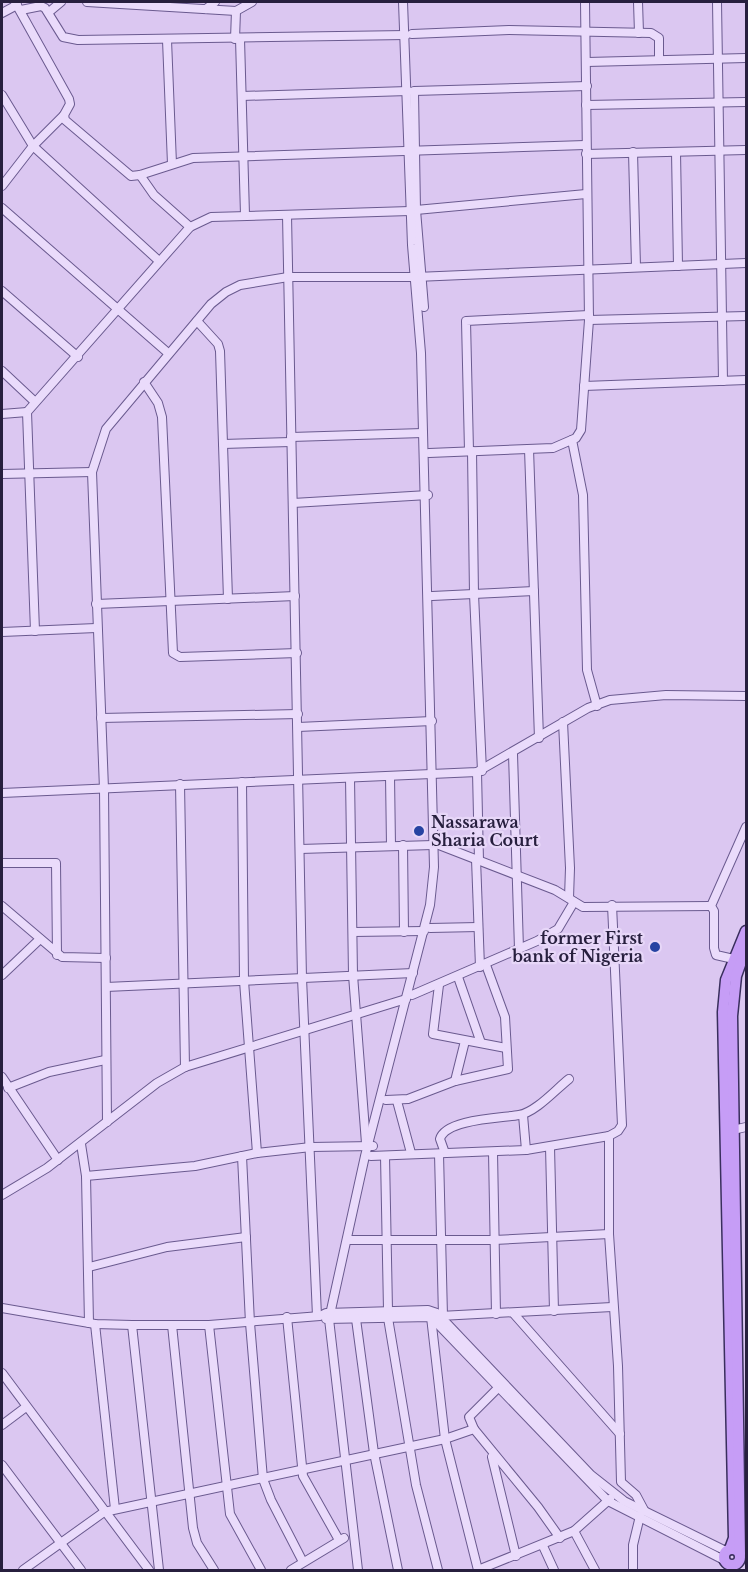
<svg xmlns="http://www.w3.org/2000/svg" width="748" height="1572" font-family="'Libre Baskerville',serif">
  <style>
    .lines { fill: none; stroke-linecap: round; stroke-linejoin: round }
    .minor-casing { stroke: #6a5a8f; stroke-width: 10 }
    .major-casing { stroke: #392e5d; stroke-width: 13 }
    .minor { stroke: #eadbfb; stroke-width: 8 }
    .major { stroke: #c69df6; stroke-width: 10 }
    .poi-dot { fill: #2643a2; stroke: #e7d7f8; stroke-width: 2 }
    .labels { text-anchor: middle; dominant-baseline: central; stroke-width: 4.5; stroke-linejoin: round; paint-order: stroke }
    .poi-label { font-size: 16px; font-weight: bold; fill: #271f3e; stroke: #e7d7f8; text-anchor: start }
  </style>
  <rect width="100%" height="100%" fill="#dbc7f1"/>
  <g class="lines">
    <defs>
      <g id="minor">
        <path d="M 15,2 L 69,99 L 70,104 L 64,115 L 65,120 L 131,176 L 140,175 L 193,158 L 585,145"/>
        <path d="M 87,2 L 236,11"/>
        <path d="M 638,2 L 639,33"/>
        <path d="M 717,2 L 723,381"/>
        <path d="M 206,9 L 215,2"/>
        <path d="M 21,10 L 41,6 L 45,8 L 63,37 L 78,40 L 406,35"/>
        <path d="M 49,12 L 61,2"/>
        <path d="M 2,13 L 17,5"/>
        <path d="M 412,34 L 509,30 L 651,33 L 659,38 L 659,60"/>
        <path d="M 235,39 L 236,11 L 252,2"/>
        <path d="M 240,39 L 245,215"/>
        <path d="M 167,40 L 172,164"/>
        <path d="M 587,62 L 746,58"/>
        <path d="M 414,91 L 587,86"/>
        <path d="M 414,92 L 416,210 L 424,307"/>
        <path d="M 2,95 L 33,146 L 159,261"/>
        <path d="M 242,96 L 408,91"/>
        <path d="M 586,105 L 746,102"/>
        <path d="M 633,152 L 636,267"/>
        <path d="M 676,152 L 678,266"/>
        <path d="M 586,154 L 746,150"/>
        <path d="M 140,175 L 154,195 L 190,227"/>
        <path d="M 2,186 L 33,146 L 64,115"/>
        <path d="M 2,208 L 168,353"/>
        <path d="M 416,210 L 586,194"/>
        <path d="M 287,215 L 302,978 L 317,1316"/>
        <path d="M 2,291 L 78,357"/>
        <path d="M 589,320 L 746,316"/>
        <path d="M 197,321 L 218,344 L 220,351 L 228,599"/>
        <path d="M 2,371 L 34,401"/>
        <path d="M 144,382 L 158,403 L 162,417 L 173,653 L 180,657 L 297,653"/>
        <path d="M 584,386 L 746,380"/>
        <path d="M 2,414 L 27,412"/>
        <path d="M 291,437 L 423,433"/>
        <path d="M 572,440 L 583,495 L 587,670 L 597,706"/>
        <path d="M 223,444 L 291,442"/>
        <path d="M 529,449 L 539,738"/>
        <path d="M 469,451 L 466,321 L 589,315"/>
        <path d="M 472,451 L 474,594 L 482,771"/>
        <path d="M 429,453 L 553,448 L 576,438 L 581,430 L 589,320 L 585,2"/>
        <path d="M 2,474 L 92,472"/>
        <path d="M 293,503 L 428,495"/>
        <path d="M 432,596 L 534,591"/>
        <path d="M 96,604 L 295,596"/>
        <path d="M 35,631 L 27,412 L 190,227 L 211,217 L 410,211"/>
        <path d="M 2,632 L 96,628"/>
        <path d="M 101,718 L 298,714"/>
        <path d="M 563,722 L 570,868 L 569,898"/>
        <path d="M 298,727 L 432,721"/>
        <path d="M 513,754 L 519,949"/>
        <path d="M 477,772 L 479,861"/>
        <path d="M 390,776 L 391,846"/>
        <path d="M 350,778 L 353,975 L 366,1143"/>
        <path d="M 242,782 L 244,981 L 257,1153"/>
        <path d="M 180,784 L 185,1067"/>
        <path d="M 2,793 L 477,772 L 588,708 L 610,700 L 666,695 L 746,696"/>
        <path d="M 403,845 L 404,932"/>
        <path d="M 439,845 L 555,890 L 583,907 L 711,906"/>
        <path d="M 300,849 L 433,845"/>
        <path d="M 476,859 L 480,967"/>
        <path d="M 2,863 L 56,863 L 57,955"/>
        <path d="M 2,906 L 62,957 L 106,958"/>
        <path d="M 430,928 L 478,927"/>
        <path d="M 353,932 L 424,931"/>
        <path d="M 738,960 L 716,955 L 714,948 L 714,911 L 711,906 L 746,827"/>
        <path d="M 2,975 L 40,939"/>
        <path d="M 458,977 L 481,1043"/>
        <path d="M 439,985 L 433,1034 L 506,1048"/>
        <path d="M 106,987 L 413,973"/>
        <path d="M 412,995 L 537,941 L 558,929 L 574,902"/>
        <path d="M 2,1077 L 58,1160"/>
        <path d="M 455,1081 L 465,1041"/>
        <path d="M 8,1088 L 49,1072 L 105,1060"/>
        <path d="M 386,1100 L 408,1099 L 455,1081 L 508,1069 L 505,1017 L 486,965"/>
        <path d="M 397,1101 L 411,1153"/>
        <path d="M 523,1115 L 526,1150"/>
        <path d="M 107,1122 L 104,789 L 92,472 L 106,429 L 211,304 L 226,292 L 240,285 L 288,277 L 416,277 L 746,263"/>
        <path d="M 733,1130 L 746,1127"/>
        <path d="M 609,1136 L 609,1234 L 618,1366 L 621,1482 L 636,1495 L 644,1510"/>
        <path d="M 81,1144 L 86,1176 L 89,1323"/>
        <path d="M 550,1147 L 554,1311"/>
        <path d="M 493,1152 L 496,1314"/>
        <path d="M 445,1153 L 440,1139 C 445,1119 502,1118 519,1115 C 536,1112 555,1090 569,1079"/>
        <path d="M 439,1154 L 443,1316"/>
        <path d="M 242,1156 L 250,1323 L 263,1479 L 271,1500 L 303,1562"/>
        <path d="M 371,1156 L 526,1150 L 609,1136 L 618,1131 L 622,1125 L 612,905"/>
        <path d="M 385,1156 L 388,1310"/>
        <path d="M 86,1176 L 195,1166 L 257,1153 L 311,1147 L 373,1146"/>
        <path d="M 2,1195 L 47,1168 L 157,1083 L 185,1067 L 406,999"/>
        <path d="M 350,1240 L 494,1240 L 609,1234"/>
        <path d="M 89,1267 L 167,1247 L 246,1237"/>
        <path d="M 2,1308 L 95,1324 L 132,1325 L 209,1325 L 320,1316 L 326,1313 L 428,1310 L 437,1313 L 591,1475 L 624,1501 L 726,1551"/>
        <path d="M 514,1314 L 620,1434"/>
        <path d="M 440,1316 L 612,1307"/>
        <path d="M 287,1317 L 303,1476 L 339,1540"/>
        <path d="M 431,1317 L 445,1439 L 478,1570"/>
        <path d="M 388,1318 L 416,1485 L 438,1570"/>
        <path d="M 326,1319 L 431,1317 L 608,1501 L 724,1560"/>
        <path d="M 356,1319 L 374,1453 L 398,1570"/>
        <path d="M 95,1324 L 115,1509"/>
        <path d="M 132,1325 L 159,1570"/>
        <path d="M 172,1325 L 193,1528 L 197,1543 L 214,1570"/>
        <path d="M 209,1325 L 230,1514 L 261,1570"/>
        <path d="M 2,1373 L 149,1570"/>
        <path d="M 2,1425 L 26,1407"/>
        <path d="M 474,1429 L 469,1417 L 499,1387"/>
        <path d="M 492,1457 L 516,1556"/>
        <path d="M 2,1465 L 81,1570"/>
        <path d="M 574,1531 L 595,1570"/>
        <path d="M 543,1546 L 554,1570"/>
        <path d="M 23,1570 L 104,1512 L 445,1439 L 474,1429 L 538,1507 L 560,1538"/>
        <path d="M 291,1570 L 344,1538"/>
        <path d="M 358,1570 L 329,1319 L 365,1156 L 430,905 L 434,867 L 421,353 L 412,245 L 403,2"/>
        <path d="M 478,1570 L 574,1531 L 610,1499"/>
        <path d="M 633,1570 L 633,1545 L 640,1516"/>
      </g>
      <g id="major">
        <circle cx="732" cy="1557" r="8"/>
        <path d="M 730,1549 L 734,1538 L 723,1012 L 726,980 L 746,931"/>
        <path d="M 740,1554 L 732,1016 L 736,976 L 746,948"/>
      </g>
    </defs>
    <!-- minor casing -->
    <use href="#minor" class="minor-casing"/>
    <!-- major casing -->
    <use href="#major" class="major-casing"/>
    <!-- minor -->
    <use href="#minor" class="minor"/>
    <!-- major -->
    <use href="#major" class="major"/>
  </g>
  <!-- markers -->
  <g class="poi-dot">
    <circle cx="419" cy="831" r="6"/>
    <circle cx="655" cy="947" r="6"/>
  </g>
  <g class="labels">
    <!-- poi labels -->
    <g class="poi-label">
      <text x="431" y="822">Nassarawa<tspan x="431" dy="18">Sharia Court</tspan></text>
      <text x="643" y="938" text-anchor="end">former First<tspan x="643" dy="18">bank of Nigeria</tspan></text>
    </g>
  </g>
  <!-- border -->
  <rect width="748" height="1572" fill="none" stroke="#271f3e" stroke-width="6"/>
</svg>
